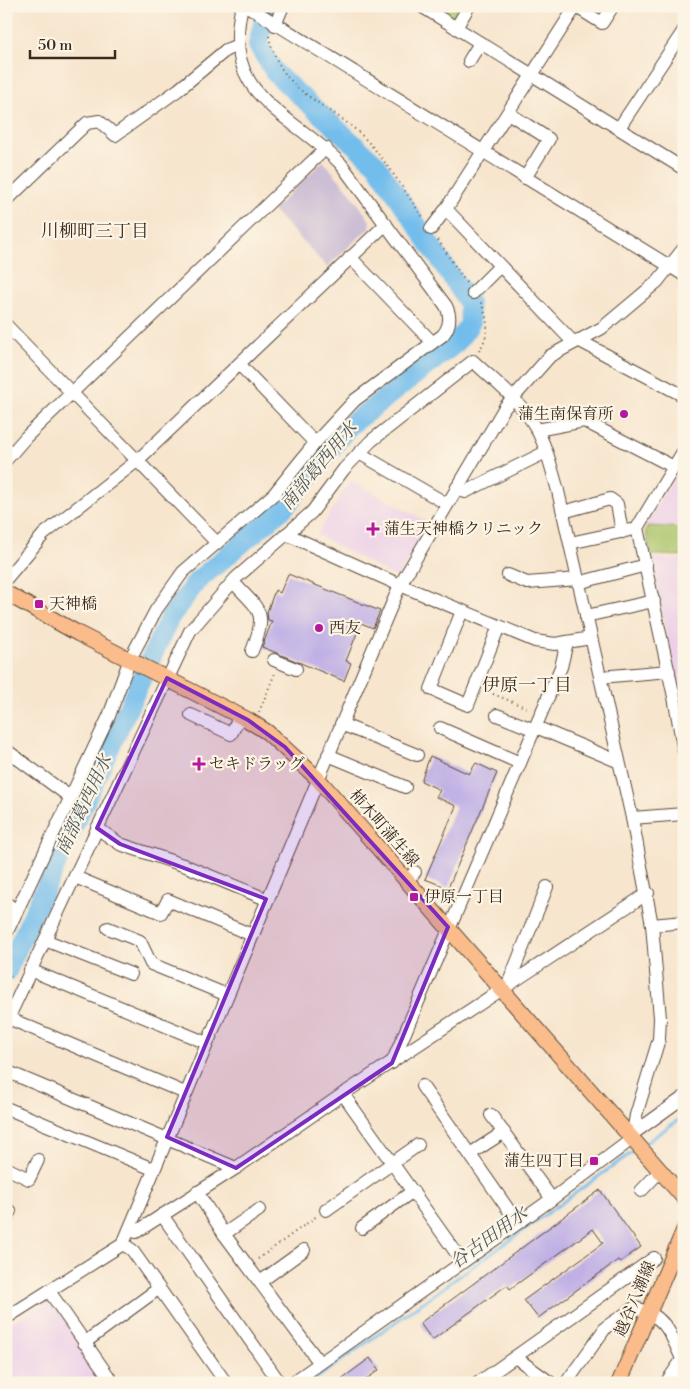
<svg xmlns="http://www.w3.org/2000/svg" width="690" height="1389" font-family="'Libre Bodoni','Noto Serif JP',serif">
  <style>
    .built { fill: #edd0e8 }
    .industrial { fill: #ccbed4 }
    .green { fill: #abc56b; stroke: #737844 }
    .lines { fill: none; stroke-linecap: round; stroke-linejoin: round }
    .stream { stroke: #73bdec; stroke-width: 3 }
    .river { stroke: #73bdec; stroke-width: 20 }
    .building { fill: #c0b0e5 }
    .minor-casing { stroke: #574638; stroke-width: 14 }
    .major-casing { stroke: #574638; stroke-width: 17 }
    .path { stroke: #574638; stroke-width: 2; stroke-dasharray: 1 4; stroke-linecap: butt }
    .minor { stroke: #fff; stroke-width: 12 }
    .major { stroke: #f9bc8a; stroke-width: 15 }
    .marked { fill: #7b2cbf; fill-opacity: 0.2; stroke: #7b2cbf; stroke-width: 4; stroke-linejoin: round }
    .poi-dot { fill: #b5179e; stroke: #fcf5e5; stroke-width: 2 }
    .labels { text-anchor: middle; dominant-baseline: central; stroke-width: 4.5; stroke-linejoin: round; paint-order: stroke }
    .poi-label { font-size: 16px; fill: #3b2a1e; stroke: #fcf5e5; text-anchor: start }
    .street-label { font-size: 16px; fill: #3b2a1e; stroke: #fcf5e5 }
    .neighbourhood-label { font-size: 18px; fill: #3b2a1e; stroke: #fcf5e5 }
    .water-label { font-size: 18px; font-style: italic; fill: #4c565c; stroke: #fcf5e5 }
  </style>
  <rect width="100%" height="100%" fill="#fcf5e5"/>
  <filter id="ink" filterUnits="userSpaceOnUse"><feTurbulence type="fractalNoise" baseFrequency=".02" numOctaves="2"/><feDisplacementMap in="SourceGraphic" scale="10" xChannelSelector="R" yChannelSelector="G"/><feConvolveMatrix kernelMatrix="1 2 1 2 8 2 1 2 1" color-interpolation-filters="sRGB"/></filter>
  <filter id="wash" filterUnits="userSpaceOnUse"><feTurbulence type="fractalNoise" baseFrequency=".0096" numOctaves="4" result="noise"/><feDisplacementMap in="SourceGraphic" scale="20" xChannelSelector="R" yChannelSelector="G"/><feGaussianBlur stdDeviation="1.12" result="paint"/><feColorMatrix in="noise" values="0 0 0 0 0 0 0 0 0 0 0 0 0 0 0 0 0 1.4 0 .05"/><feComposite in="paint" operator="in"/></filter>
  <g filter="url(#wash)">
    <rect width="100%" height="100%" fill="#f7e5cd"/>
    <!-- built -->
    <g class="built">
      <path d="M 684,459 L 684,527 L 645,526 Z"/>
      <path d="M 350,480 L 430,523 L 397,578 L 317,535 Z"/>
      <path d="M 684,547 L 684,691 L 678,692 L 651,558 L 683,560 Z"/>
      <path d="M 46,1300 L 54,1303 L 110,1383 L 6,1383 L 6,1326 Z"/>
    </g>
    <!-- industrial -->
    <path class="industrial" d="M 323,161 L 350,192 L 370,221 L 369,228 L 327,267 L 273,210 Z"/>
    <!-- green -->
    <g class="green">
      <path d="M 427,6 L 466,6 L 455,23 Z"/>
      <path d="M 648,526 L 683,528 L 682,556 L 652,555 L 645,531 Z"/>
    </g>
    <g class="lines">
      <!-- stream -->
      <g class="stream">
        <path d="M 644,1144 L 684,1116"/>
        <path d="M 310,1383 L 637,1149"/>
      </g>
      <!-- river -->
      <path class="river" d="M 6,973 L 170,617 L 197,581 L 284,508 L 349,426 L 456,343 L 470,324 L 469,303 L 376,164 L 276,74 L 258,45 L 267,6"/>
    </g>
    <g id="blocks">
      <!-- building -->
      <g class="building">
        <path d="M 288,574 L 380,611 L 373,628 L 361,623 L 346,661 L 351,663 L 344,681 L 262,647 L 272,621 L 268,620 L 267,612 L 275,590 L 280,593 Z"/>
        <path d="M 430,756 L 469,774 L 476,763 L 497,773 L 448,888 L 425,879 L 456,806 L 436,797 L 440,790 L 421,781 Z"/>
        <path d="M 600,1190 L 641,1247 L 620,1262 L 618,1260 L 538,1318 L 524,1300 L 603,1243 L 593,1229 L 510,1289 L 507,1285 L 432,1340 L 420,1323 Z"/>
        <path d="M 370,1358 L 379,1370 L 361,1383 L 336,1383 Z"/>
      </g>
    </g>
  </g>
  <g filter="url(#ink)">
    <use href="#blocks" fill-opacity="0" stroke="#574638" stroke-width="1"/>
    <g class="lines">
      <defs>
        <g id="minor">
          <path d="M 247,6 L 684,275"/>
          <path d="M 421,6 L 684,169"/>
          <path d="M 575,6 L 602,23 L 613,6"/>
          <path d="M 275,25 L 283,6"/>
          <path d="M 456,28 L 469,6"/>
          <path d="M 469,61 L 480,43"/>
          <path d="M 508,113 L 549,139 L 525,178"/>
          <path d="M 619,128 L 684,30"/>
          <path d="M 6,201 L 87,123 L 99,121 L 115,135 L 178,90 L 226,50 L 238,45"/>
          <path d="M 431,229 L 446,209"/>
          <path d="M 350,257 L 432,342"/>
          <path d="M 473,293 L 500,266"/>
          <path d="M 6,325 L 217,543"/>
          <path d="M 578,340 L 684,396"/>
          <path d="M 573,342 L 446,209 L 576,6"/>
          <path d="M 239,364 L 315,443"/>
          <path d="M 537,430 L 584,421 L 674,467"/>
          <path d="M 684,450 L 637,528 L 674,697 L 684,752"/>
          <path d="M 359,453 L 447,504"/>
          <path d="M 6,460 L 26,437 L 326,148"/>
          <path d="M 457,487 L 465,492 L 546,452"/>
          <path d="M 563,512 L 610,499 L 617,504 L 622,532"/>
          <path d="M 286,534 L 400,585 L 535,641 L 555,644 L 591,638"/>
          <path d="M 570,543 L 630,530"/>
          <path d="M 508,575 L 527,583 L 578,579"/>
          <path d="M 6,579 L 44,534 L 138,460 L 386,224"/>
          <path d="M 233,582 C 260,611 268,611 252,651"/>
          <path d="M 578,583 L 646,565"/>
          <path d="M 462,611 L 431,689 L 468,705 L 499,626"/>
          <path d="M 586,616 L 654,601"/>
          <path d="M 274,660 L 296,669"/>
          <path d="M 600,677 L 669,671"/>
          <path d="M 191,715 L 231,734 L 240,716"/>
          <path d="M 497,715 L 535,730"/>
          <path d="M 341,724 L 417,755"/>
          <path d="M 536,727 L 617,761"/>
          <path d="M 440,728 L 520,763"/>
          <path d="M 6,750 L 70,797"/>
          <path d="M 328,755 L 405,787"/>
          <path d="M 632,818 L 684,814"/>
          <path d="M 97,828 L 120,844 L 186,866 L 266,899"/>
          <path d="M 75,877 L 161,913 L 168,900 L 252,935"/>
          <path d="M 407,880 L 415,872"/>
          <path d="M 6,903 L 17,911"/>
          <path d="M 652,925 L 684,922"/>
          <path d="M 108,928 L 140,941 L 151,964 L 227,995"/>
          <path d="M 6,934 L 109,716 L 130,659 L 156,610 L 183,572 L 274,494 L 315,443 L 355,400 L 443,335 C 450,326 451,316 446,306 L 341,164 C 289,111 220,97 242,6"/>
          <path d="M 45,940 L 131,974"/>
          <path d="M 30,970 L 207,1043"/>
          <path d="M 507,987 L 547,887"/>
          <path d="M 8,1018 L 185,1093"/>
          <path d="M 6,1023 L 190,631 L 236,578 L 312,512 L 344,469 L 371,441 L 473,361 C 494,381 522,402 536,428 C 547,448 552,470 558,491 L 632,818 L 652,925 L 660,1018 L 659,1039 L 636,1115 L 632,1139 L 552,1199 L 292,1383"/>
          <path d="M 392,1063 L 561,667 L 567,642"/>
          <path d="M 6,1071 L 236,1168"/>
          <path d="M 422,1086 L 517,1222"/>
          <path d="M 343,1094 L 462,1261"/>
          <path d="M 6,1108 L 153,1169"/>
          <path d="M 491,1115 L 552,1199"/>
          <path d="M 634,1133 L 684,1097"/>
          <path d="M 470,1154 L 504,1132"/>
          <path d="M 6,1168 L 29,1179 L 38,1160"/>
          <path d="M 641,1191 L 660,1171"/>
          <path d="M 197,1192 L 224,1234 L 319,1362"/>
          <path d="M 326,1210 L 418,1145"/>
          <path d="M 162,1215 L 280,1383"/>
          <path d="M 6,1220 L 10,1211"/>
          <path d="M 362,1228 L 413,1191"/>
          <path d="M 129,1230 L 136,1232 L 236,1168 L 343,1094 L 648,893"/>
          <path d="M 224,1234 L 259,1210"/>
          <path d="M 123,1244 L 132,1250 L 226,1383"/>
          <path d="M 260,1282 L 304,1250"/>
          <path d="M 49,1291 L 113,1383"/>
          <path d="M 6,1318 L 123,1244 L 400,585 L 505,407 L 550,356 L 602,328 L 657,282 L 684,248"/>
          <path d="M 84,1343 L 158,1289"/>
          <path d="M 515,1357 L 654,1258"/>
          <path d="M 478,1383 L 515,1357 L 551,1383"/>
          <path d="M 566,1383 L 606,1327 L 634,1308 C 666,1314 672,1336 684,1364"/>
          <path d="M 666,1383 L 682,1360"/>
        </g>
        <g id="major">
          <path d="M 6,593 L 79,634 L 248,720 L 267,732 L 317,778 L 684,1198"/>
          <path d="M 619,1383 L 684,1230"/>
        </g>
      </defs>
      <!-- minor casing -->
      <use href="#minor" class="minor-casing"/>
      <!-- major casing -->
      <use href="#major" class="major-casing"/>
      <!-- path -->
      <g class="path">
        <path d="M 269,36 C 280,91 319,98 357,131 C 381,152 405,192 424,219"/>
        <path d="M 438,240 L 467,284"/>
        <path d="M 479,351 C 490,334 489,319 480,301"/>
        <path d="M 493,694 L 530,709"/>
        <path d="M 259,712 L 275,673"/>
        <path d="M 6,974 L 13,978"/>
        <path d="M 258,1259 L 317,1216"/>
      </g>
      <!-- minor -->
      <use href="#minor" class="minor"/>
      <!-- major -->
      <use href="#major" class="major"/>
    </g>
  </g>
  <!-- marked area -->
  <path class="marked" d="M 167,678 L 248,720 L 285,747 L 448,927 L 392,1063 L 236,1168 L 167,1137 L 266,899 L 120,844 L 97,828 Z"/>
  <!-- markers -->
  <g class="poi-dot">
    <circle cx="624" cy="414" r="5"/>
    <path d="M370.5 521.5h5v5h5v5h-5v5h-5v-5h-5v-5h5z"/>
    <rect x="34" y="599" width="10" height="10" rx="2.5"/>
    <circle cx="319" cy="628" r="5"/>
    <path d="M196.5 756.5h5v5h5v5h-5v5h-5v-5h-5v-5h5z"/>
    <rect x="409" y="892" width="10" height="10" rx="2.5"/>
    <rect x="589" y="1156" width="10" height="10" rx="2.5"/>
  </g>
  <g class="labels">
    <!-- poi labels -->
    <g class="poi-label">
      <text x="614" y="414" text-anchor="end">蒲生南保育所</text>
      <text x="384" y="529">蒲生天神橋クリニック</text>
      <text x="49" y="604">天神橋</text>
      <text x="329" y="628">西友</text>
      <text x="209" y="764">セキドラッグ</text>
      <text x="424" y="897">伊原一丁目</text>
      <text x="584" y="1161" text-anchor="end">蒲生四丁目</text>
    </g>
    <!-- street labels -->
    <g class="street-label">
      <text transform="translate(384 828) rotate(49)">柿木町蒲生線</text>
      <text transform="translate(635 1299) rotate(-67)">越谷八潮線</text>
    </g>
    <!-- neighbourhood labels -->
    <g class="neighbourhood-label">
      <text x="95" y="231">川柳町三丁目</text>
      <text x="527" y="685">伊原一丁目</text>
    </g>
    <!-- water labels -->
    <g class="water-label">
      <text transform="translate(319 466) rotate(-50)">南部葛西用水</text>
      <text transform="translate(84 805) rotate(-65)">南部葛西用水</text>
      <text transform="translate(489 1238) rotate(-36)">谷古田用水</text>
    </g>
  </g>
  <!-- margin -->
  <rect width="690" height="1389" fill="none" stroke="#fcf5e5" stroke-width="25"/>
  <!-- scale -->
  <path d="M30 50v8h85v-8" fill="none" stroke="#3b2a1e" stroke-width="2.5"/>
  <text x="38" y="50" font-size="15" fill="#3b2a1e" stroke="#fcf5e5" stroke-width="4" paint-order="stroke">50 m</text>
</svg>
